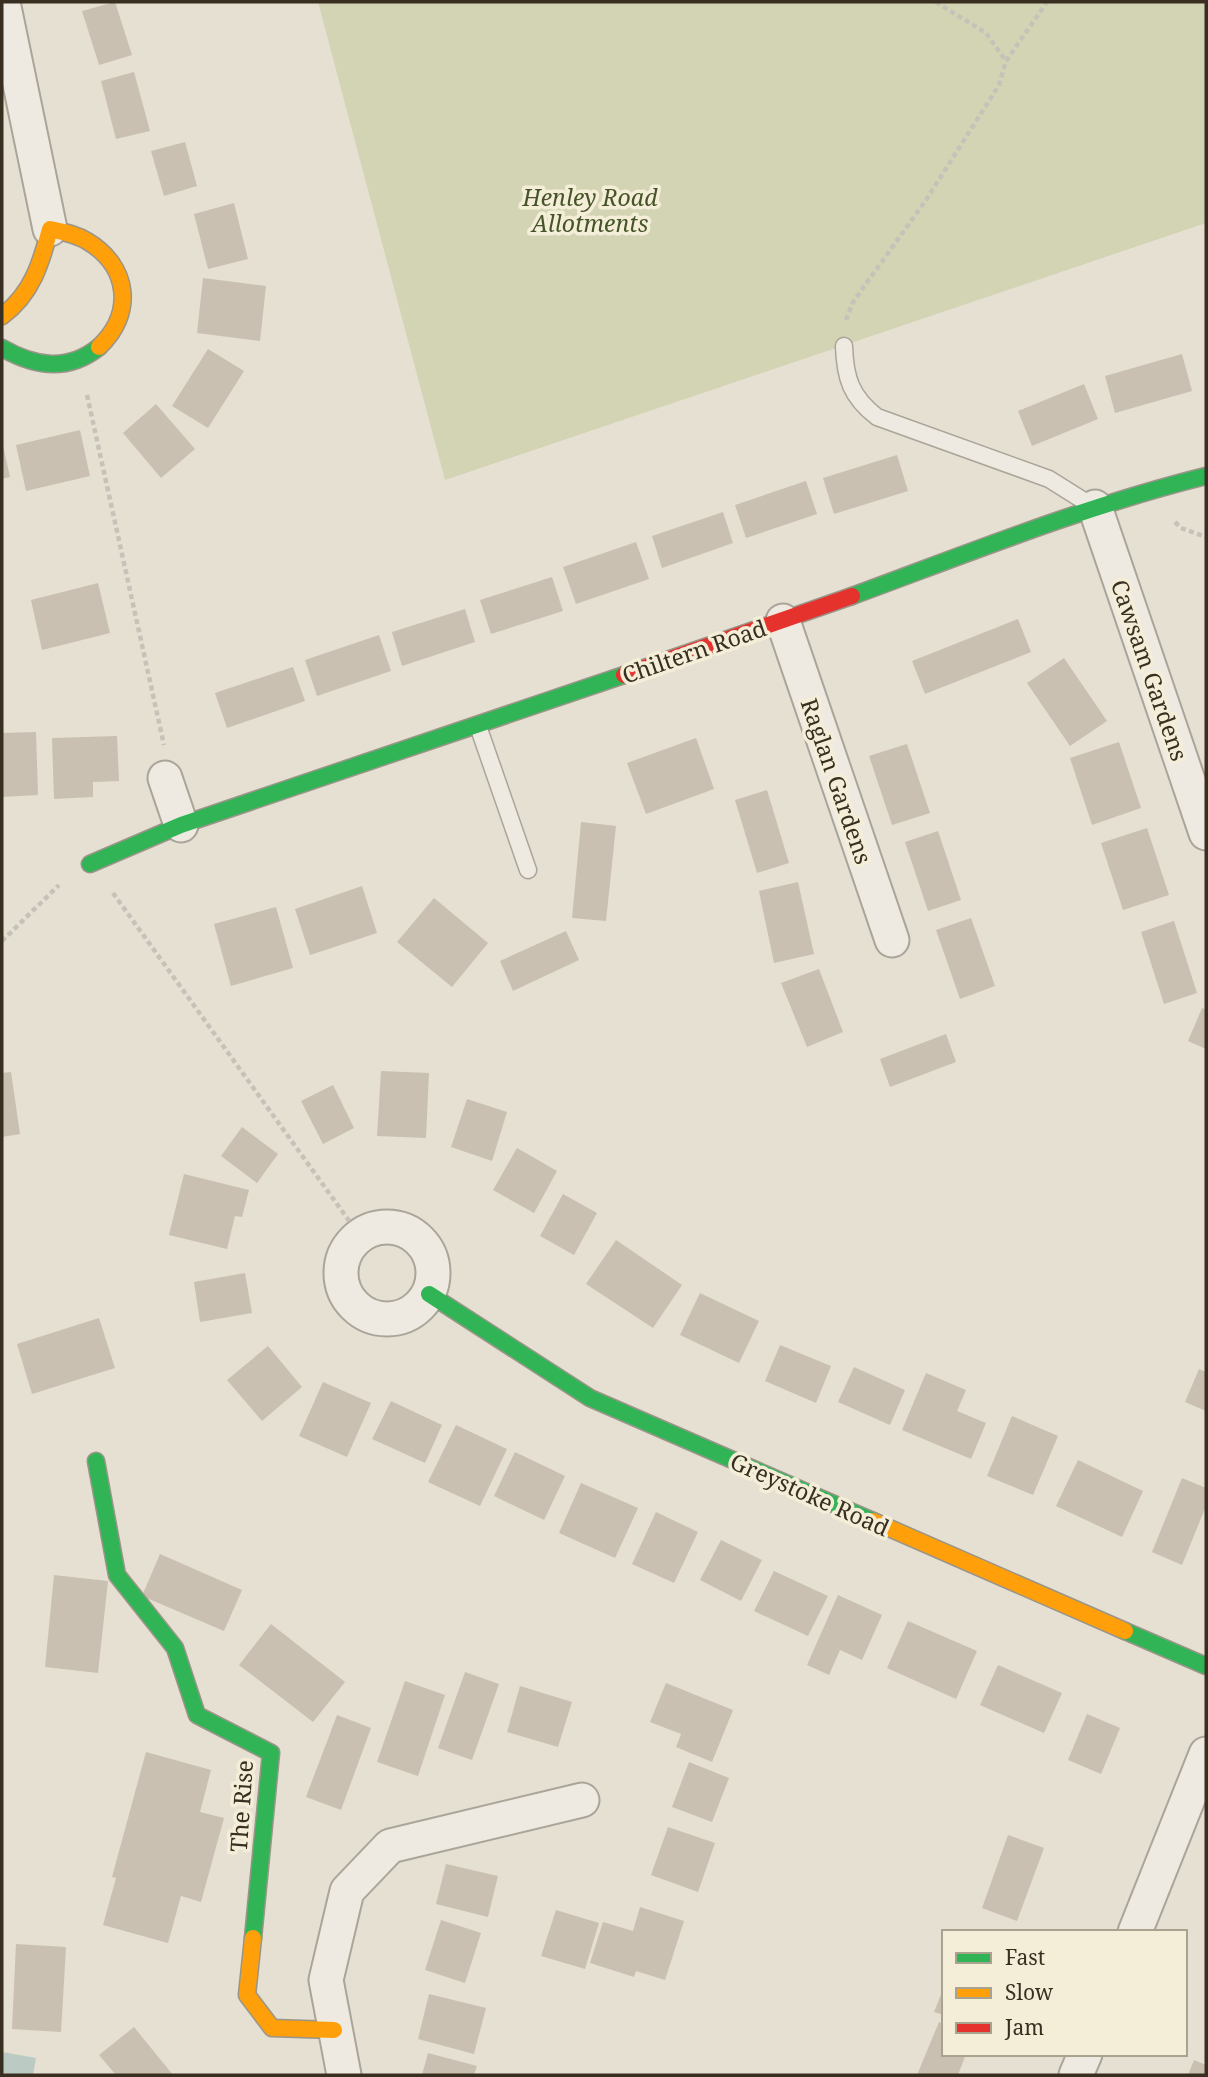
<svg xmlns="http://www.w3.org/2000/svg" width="1208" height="2077" font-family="'Noto Serif',serif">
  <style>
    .green { fill: #d2d4b4 }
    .water { fill: #bbcac2 }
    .building { fill: #c9c0b2 }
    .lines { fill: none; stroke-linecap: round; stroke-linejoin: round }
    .lane-casing { stroke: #aaa599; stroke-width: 19 }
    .street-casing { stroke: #aaa599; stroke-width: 37 }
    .fast-casing { stroke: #9a9589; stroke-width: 19 }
    .slow-casing { stroke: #9a9589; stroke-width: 19 }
    .jam-casing { stroke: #9a9589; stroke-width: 19 }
    .path { stroke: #c6c2b9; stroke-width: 4.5; stroke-dasharray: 5 3.5; stroke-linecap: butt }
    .lane { stroke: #eeeae2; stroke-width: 16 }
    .street { stroke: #eeeae2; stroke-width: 33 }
    .fast { stroke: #30b455; stroke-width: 16 }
    .slow { stroke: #ff9f0a; stroke-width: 16 }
    .jam { stroke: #e5322d; stroke-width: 16 }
    .labels { text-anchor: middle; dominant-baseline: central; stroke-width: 7; stroke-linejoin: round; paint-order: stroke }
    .park-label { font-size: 23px; font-style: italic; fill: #465529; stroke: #f4eed8 }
    .street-label { font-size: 23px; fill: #392f21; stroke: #f4eed8 }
  </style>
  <rect width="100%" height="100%" fill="#e5e0d1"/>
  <!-- green -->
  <path class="green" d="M 318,2 L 1206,2 L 1206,223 L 445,480 Z"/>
  <!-- water -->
  <path class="water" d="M 2,2052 L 36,2058 L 33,2075 L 2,2074 Z"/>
  <!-- building -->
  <g class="building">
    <path d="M 115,2 L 132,55 L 99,65 L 82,11 Z"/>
    <path d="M 134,72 L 150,131 L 116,139 L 101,81 Z"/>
    <path d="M 185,142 L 197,186 L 164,196 L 151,151 Z"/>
    <path d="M 234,203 L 248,259 L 208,269 L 194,214 Z"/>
    <path d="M 203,278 L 266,286 L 260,341 L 197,333 Z"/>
    <path d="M 208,349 L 244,371 L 208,428 L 172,406 Z"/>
    <path d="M 1182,354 L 1192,391 L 1115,413 L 1105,376 Z"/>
    <path d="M 1084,384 L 1098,419 L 1032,446 L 1018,411 Z"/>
    <path d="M 156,404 L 195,449 L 161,478 L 123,433 Z"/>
    <path d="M 80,430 L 90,476 L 26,491 L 16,445 Z"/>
    <path d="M 2,441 L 10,477 L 2,479 Z"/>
    <path d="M 897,455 L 908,491 L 834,514 L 823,478 Z"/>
    <path d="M 806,481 L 817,514 L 746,538 L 735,505 Z"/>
    <path d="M 723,512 L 733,543 L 662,568 L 652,536 Z"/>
    <path d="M 636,542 L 649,579 L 576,604 L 563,567 Z"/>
    <path d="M 552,577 L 563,611 L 491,634 L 480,600 Z"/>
    <path d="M 98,583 L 110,633 L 42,650 L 31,600 Z"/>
    <path d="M 465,609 L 475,642 L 402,666 L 392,632 Z"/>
    <path d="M 1018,619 L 1031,652 L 925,694 L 912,661 Z"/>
    <path d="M 379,635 L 391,671 L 317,696 L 305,660 Z"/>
    <path d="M 1064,658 L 1107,721 L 1070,746 L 1027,683 Z"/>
    <path d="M 293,667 L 305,701 L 227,728 L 215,693 Z"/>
    <path d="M 36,732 L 38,795 L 2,797 L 2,733 Z"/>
    <path d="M 117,736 L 119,781 L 93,782 L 93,797 L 54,799 L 52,738 Z"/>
    <path d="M 696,738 L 714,789 L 646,814 L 627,763 Z"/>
    <path d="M 1119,742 L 1141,808 L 1092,825 L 1070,758 Z"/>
    <path d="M 907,744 L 930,813 L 892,825 L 869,756 Z"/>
    <path d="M 767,790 L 789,863 L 757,873 L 735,800 Z"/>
    <path d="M 581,822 L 616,826 L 606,921 L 572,918 Z"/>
    <path d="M 1147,828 L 1169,895 L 1123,910 L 1101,843 Z"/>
    <path d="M 938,831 L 961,900 L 928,911 L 905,842 Z"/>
    <path d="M 798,882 L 814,954 L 774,963 L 759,891 Z"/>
    <path d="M 362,886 L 377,933 L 310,955 L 295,909 Z"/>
    <path d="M 434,898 L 488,943 L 452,987 L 397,942 Z"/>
    <path d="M 276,907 L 293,968 L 231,986 L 214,924 Z"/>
    <path d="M 971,918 L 995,986 L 960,999 L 936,930 Z"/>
    <path d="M 1174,921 L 1197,993 L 1164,1004 L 1141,932 Z"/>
    <path d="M 566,931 L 579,960 L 513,991 L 500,961 Z"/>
    <path d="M 819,969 L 843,1032 L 807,1047 L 781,983 Z"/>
    <path d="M 1202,1008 L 1206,1010 L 1206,1049 L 1188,1041 Z"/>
    <path d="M 946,1034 L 956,1062 L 890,1087 L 880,1059 Z"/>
    <path d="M 381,1071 L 429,1073 L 426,1138 L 377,1136 Z"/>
    <path d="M 11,1072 L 20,1134 L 2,1137 L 2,1073 Z"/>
    <path d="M 333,1085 L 354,1128 L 323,1144 L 301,1101 Z"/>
    <path d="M 467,1099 L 507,1112 L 492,1161 L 451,1147 Z"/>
    <path d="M 242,1127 L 278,1154 L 257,1183 L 221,1156 Z"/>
    <path d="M 517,1148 L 557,1171 L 534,1213 L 493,1190 Z"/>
    <path d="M 184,1174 L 249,1190 L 242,1217 L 235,1216 L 227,1249 L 169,1235 Z"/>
    <path d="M 563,1194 L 597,1213 L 574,1255 L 540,1236 Z"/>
    <path d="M 616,1240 L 682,1285 L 653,1328 L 586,1284 Z"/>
    <path d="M 245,1273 L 252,1313 L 200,1322 L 194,1282 Z"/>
    <path d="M 700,1293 L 759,1321 L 739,1363 L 680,1335 Z"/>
    <path d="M 99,1318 L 115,1368 L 32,1394 L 17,1344 Z"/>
    <path d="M 780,1345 L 831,1366 L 816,1403 L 765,1381 Z"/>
    <path d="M 268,1346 L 302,1387 L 262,1421 L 227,1380 Z"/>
    <path d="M 854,1367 L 905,1390 L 890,1425 L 838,1402 Z"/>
    <path d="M 1199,1369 L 1206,1372 L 1206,1411 L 1185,1402 Z"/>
    <path d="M 926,1373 L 966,1390 L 957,1411 L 986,1423 L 971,1459 L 902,1430 Z"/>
    <path d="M 323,1382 L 371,1403 L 347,1457 L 299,1436 Z"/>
    <path d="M 391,1401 L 442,1425 L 425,1463 L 372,1439 Z"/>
    <path d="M 1012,1416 L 1058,1436 L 1033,1495 L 987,1476 Z"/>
    <path d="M 456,1425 L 507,1449 L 480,1506 L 428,1482 Z"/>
    <path d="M 515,1452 L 565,1476 L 544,1520 L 494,1496 Z"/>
    <path d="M 1078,1460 L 1143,1491 L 1122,1537 L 1056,1506 Z"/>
    <path d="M 1182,1478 L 1206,1488 L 1206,1506 L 1182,1565 L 1152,1552 Z"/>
    <path d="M 581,1483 L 638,1508 L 615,1558 L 559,1533 Z"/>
    <path d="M 656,1512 L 698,1532 L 674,1583 L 632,1564 Z"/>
    <path d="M 721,1540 L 762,1560 L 741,1601 L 700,1580 Z"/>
    <path d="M 160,1554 L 242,1590 L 224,1631 L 142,1596 Z"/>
    <path d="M 774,1571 L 828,1596 L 808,1636 L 754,1611 Z"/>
    <path d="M 54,1575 L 108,1581 L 98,1673 L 45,1667 Z"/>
    <path d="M 838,1595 L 882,1615 L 862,1660 L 840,1650 L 829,1675 L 807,1665 Z"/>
    <path d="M 908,1621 L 977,1651 L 956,1699 L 887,1668 Z"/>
    <path d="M 271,1624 L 345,1682 L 313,1722 L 239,1665 Z"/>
    <path d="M 998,1665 L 1062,1693 L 1044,1733 L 980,1705 Z"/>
    <path d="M 465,1672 L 499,1684 L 472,1760 L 438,1748 Z"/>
    <path d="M 405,1681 L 445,1695 L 418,1776 L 377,1762 Z"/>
    <path d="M 666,1683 L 733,1710 L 712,1762 L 676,1747 L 681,1734 L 650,1722 Z"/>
    <path d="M 520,1686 L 572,1702 L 558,1747 L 507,1732 Z"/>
    <path d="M 1087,1714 L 1120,1728 L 1101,1774 L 1068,1760 Z"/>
    <path d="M 337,1715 L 371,1728 L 341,1810 L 306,1797 Z"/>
    <path d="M 146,1752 L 211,1770 L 200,1812 L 224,1818 L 201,1902 L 181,1896 L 168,1943 L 103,1925 L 116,1878 L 112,1877 Z"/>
    <path d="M 689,1762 L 729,1778 L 712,1822 L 672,1807 Z"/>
    <path d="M 668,1827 L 715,1843 L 698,1892 L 651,1875 Z"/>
    <path d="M 1008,1835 L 1044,1848 L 1017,1921 L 982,1908 Z"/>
    <path d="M 446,1864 L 498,1876 L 488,1917 L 436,1904 Z"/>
    <path d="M 640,1907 L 684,1921 L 665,1980 L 636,1971 L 634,1977 L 590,1963 L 603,1922 L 633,1931 Z"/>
    <path d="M 556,1910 L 599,1923 L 585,1969 L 541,1956 Z"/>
    <path d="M 441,1920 L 481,1933 L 465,1983 L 425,1970 Z"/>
    <path d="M 16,1944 L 66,1947 L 61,2032 L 12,2029 Z"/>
    <path d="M 944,1987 L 944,2015 L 934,2012 Z"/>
    <path d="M 429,1994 L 486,2008 L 474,2054 L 418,2039 Z"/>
    <path d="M 939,2022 L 944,2024 L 944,2054 L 966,2054 L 958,2075 L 917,2075 Z"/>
    <path d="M 134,2027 L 173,2075 L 116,2075 L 99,2055 Z"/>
    <path d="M 428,2053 L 477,2066 L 474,2075 L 422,2075 Z"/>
    <path d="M 1194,2060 L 1206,2065 L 1206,2075 L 1188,2075 Z"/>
  </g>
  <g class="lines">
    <defs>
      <g id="lane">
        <path d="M 844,346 C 845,378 851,397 877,417 L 1049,479 L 1092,506"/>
        <path d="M 478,726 L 528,870"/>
      </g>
      <g id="street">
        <path d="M 3,2 L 50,229"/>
        <path d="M 1095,507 L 1206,833"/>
        <path d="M 783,621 L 892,940"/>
        <path d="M 165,778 L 181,825"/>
        <circle cx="387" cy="1273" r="46"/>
        <path d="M 1135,1932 L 1206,1754"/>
        <path d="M 344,2075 L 326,1980 L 347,1891 L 390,1846 L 582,1800"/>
        <path d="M 1076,2075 L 1085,2054"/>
      </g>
      <g id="fast">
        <path d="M 2,348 C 35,367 68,372 99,347"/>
        <path d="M 852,596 C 969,553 1085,506 1206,476"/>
        <path d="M 90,864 L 181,825 L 624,675"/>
        <path d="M 429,1294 L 590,1398 L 873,1521"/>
        <path d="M 96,1461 L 117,1575 L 175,1648 L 197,1715 L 271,1753 L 253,1938"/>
        <path d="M 1125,1631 L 1206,1666"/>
      </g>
      <g id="slow">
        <path d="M 2,316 C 32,294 41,263 50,229 C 63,232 76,234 87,241 C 129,266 135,313 99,347"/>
        <path d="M 873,1521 L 1125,1631"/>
        <path d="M 253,1938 L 247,1995 L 272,2028 L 334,2030"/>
      </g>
      <path id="jam" d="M 624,675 L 852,596"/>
    </defs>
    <!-- lane casing -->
    <use href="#lane" class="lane-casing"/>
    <!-- street casing -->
    <use href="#street" class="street-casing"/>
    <!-- fast casing -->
    <use href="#fast" class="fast-casing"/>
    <!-- slow casing -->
    <use href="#slow" class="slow-casing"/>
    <!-- jam casing -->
    <use href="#jam" class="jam-casing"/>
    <!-- path -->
    <g class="path">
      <path d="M 936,2 L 986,33 L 1006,61"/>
      <path d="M 846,320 L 853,302 L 926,200 L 999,85 L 1006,61 L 1047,2"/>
      <path d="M 87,395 L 164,745"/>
      <path d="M 1175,522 L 1181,528 L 1206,537"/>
      <path d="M 113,893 L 360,1236"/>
      <path d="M 2,941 L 59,885"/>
    </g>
    <!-- lane -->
    <use href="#lane" class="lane"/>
    <!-- street -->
    <use href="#street" class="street"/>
    <!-- fast -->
    <use href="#fast" class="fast"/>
    <!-- slow -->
    <use href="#slow" class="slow"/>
    <!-- jam -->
    <use href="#jam" class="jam"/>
  </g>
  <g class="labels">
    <!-- park labels -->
    <g class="park-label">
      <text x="590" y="197">Henley Road<tspan x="590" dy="26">Allotments</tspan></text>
    </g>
    <!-- street labels -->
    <g class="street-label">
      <text transform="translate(694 651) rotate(-19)">Chiltern Road</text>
      <text transform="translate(1150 670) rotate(71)">Cawsam Gardens</text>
      <text transform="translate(837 781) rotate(71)">Raglan Gardens</text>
      <text transform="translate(810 1494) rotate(24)">Greystoke Road</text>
      <text transform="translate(241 1806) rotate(-86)">The Rise</text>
    </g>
  </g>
  <!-- border -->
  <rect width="1208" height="2077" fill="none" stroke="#392f21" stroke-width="7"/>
  <!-- legend -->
  <rect x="942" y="1930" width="245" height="126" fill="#f4eed8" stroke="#a9a28f" stroke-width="2"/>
  <rect x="956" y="1953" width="35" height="10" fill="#30b455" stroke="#a9a28f" stroke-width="2"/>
  <text x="1005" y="1965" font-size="21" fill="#392f21">Fast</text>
  <rect x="956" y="1988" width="35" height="10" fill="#ff9f0a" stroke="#a9a28f" stroke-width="2"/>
  <text x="1005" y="2000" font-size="21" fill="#392f21">Slow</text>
  <rect x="956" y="2023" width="35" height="10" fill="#e5322d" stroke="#a9a28f" stroke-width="2"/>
  <text x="1005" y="2035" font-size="21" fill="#392f21">Jam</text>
</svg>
